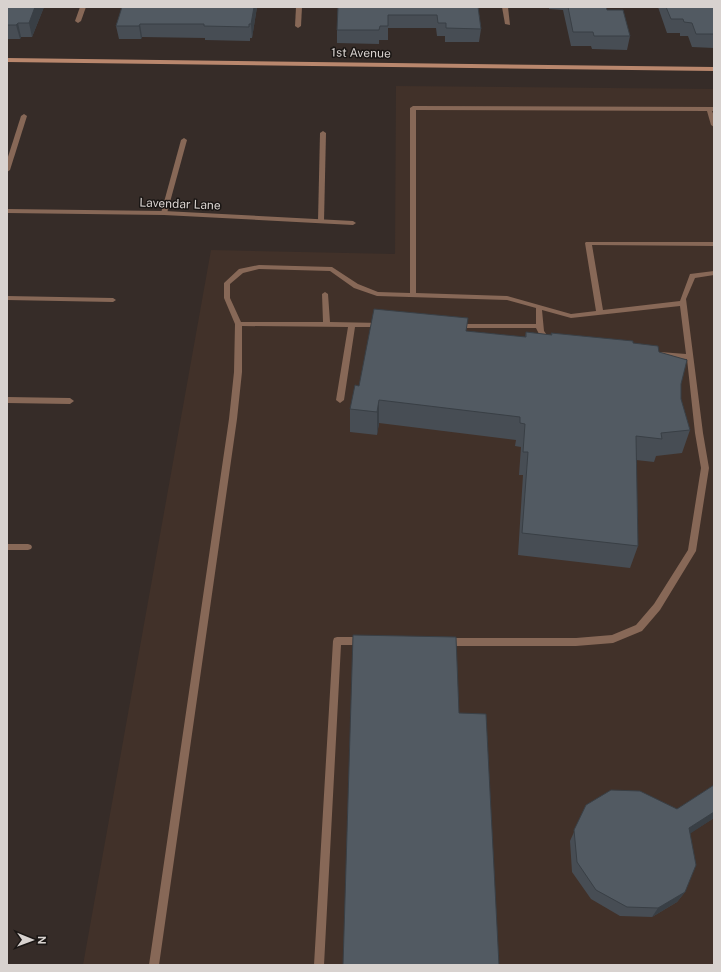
<svg xmlns="http://www.w3.org/2000/svg" width="721" height="972" font-family="'Public Sans',sans-serif">
  <style>
    .built { fill: #413129 }
    .lines { fill: none; stroke-linecap: round; stroke-linejoin: round }
    .lane { fill: #876857; fill-rule: evenodd }
    .street { fill: #876857; fill-rule: evenodd }
    .secondary { fill: #b9876d; fill-rule: evenodd }
    .wall { fill: #474d54 }
    .shaded-wall { fill: #393f45 }
    .building { fill: #525a62; stroke: #393f45 }
    .labels { text-anchor: middle; dominant-baseline: central; stroke-width: 3; stroke-linejoin: round; paint-order: stroke }
    .far-street-label { font-size: 12px; fill: #d8d2cf; stroke: #1a1614 }
  </style>
  <rect width="100%" height="100%" fill="#362c28"/>
  <!-- built -->
  <path class="built" d="M 396,86 L 714,89 L 714,965 L 83,965 L 211,250 L 395,254 Z"/>
  <g class="lines">
    <!-- lane -->
    <g class="lane">
      <path d="M 413,106 L 714,107 L 714,111 L 712,111 L 714,116 L 714,127 L 711,125 L 707,111 L 416,110 L 416,293 L 507,296 L 571,314 L 596,311 L 585,243 L 586,242 L 714,242 L 714,246 L 592,245 L 603,310 L 680,301 L 690,274 L 714,271 L 714,275 L 695,278 L 686,299 L 703,433 L 709,468 L 696,551 L 660,610 L 642,631 L 613,643 L 576,646 L 445,646 L 442,645 L 441,642 L 442,639 L 445,638 L 576,638 L 612,635 L 636,625 L 654,604 L 688,550 L 701,468 L 695,433 L 687,359 L 660,358 L 656,355 L 660,352 L 686,354 L 680,306 L 571,318 L 542,310 L 544,331 L 552,342 L 548,345 L 542,340 L 536,328 L 458,328 L 454,326 L 458,324 L 536,324 L 536,308 L 507,300 L 377,296 L 354,288 L 330,271 L 259,269 L 243,273 L 230,284 L 230,298 L 241,322 L 323,322 L 322,294 L 325,292 L 328,294 L 330,322 L 382,323 L 386,325 L 382,327 L 355,327 L 344,400 L 340,403 L 336,400 L 348,327 L 242,326 L 242,372 L 237,419 L 159,965 L 149,965 L 229,419 L 234,372 L 235,324 L 224,298 L 224,283 L 239,269 L 259,265 L 332,267 L 358,284 L 378,292 L 410,293 L 410,108 Z"/>
      <path d="M 323,131 L 326,133 L 324,221 L 321,223 L 318,221 L 320,133 Z"/>
      <path d="M 184,138 L 187,140 L 167,213 L 164,215 L 162,214 L 161,213 L 181,140 Z"/>
      <path d="M 7,296 L 113,298 L 116,300 L 113,302 L 7,300 Z"/>
      <path d="M 7,397 L 70,398 L 74,401 L 70,404 L 7,403 Z"/>
      <path d="M 7,544 L 28,544 L 31,545 L 32,547 L 31,549 L 28,550 L 7,550 Z"/>
      <path d="M 337,637 L 364,637 L 367,638 L 368,641 L 367,644 L 364,645 L 341,645 L 324,965 L 314,965 L 333,641 L 334,638 Z"/>
    </g>
    <!-- street -->
    <g class="street">
      <path d="M 80,7 L 86,7 L 81,21 L 78,23 L 75,21 Z"/>
      <path d="M 296,7 L 302,7 L 301,26 L 298,28 L 295,26 Z"/>
      <path d="M 502,7 L 508,7 L 510,25 L 505,24 Z"/>
      <path d="M 24,114 L 27,116 L 10,170 L 7,172 L 7,160 L 21,116 Z"/>
      <path d="M 7,209 L 164,211 L 353,221 L 356,223 L 353,225 L 164,215 L 7,213 Z"/>
    </g>
    <!-- secondary -->
    <path class="secondary" d="M 7,58 L 714,67 L 714,71 L 7,62 Z"/>
  </g>
  <!-- wall -->
  <g class="wall">
    <path d="M 7,7 L 44,7 L 32,37 L 21,37 L 20,39 L 7,39 Z"/>
    <path d="M 122,7 L 257,7 L 252,38 L 250,38 L 250,41 L 205,40 L 205,38 L 142,37 L 141,39 L 119,39 L 116,26 Z"/>
    <path d="M 338,7 L 478,7 L 481,29 L 479,42 L 445,42 L 445,36 L 437,36 L 436,28 L 388,28 L 388,40 L 379,40 L 379,44 L 337,43 L 337,30 Z"/>
    <path d="M 549,7 L 606,7 L 607,10 L 630,36 L 627,50 L 592,49 L 591,46 L 571,46 L 563,10 L 549,9 Z"/>
    <path d="M 658,7 L 714,7 L 714,48 L 692,47 L 688,36 L 680,36 L 680,33 L 667,33 Z"/>
    <path d="M 467,331 L 525,337 L 526,332 L 551,335 L 551,333 L 633,343 L 659,352 L 681,384 L 681,399 L 690,430 L 682,453 L 656,456 L 654,462 L 636,460 L 638,546 L 630,568 L 518,555 L 523,475 L 519,475 L 521,447 L 515,446 L 516,440 L 379,423 L 377,435 L 350,432 L 350,409 L 359,386 Z"/>
    <path d="M 714,785 L 714,818 L 690,833 L 685,892 L 677,902 L 652,917 L 620,916 L 591,899 L 572,872 L 570,841 L 586,805 L 677,809 Z"/>
  </g>
  <!-- shaded-wall -->
  <g class="shaded-wall">
    <path d="M 35,7 L 44,7 L 32,37 L 29,23 Z"/>
    <path d="M 254,7 L 257,7 L 252,38 L 251,24 Z"/>
    <path d="M 18,23 L 21,37 L 20,39 L 16,25 Z"/>
    <path d="M 140,24 L 142,37 L 141,39 L 139,26 Z"/>
    <path d="M 379,400 L 379,423 L 377,435 L 377,412 Z"/>
    <path d="M 714,812 L 714,818 L 682,839 L 689,828 Z"/>
    <path d="M 685,892 L 677,902 L 652,917 L 658,908 Z"/>
  </g>
  <!-- building -->
  <g class="building">
    <path d="M 7,7 L 35,7 L 29,23 L 18,23 L 16,25 L 7,25 Z"/>
    <path d="M 122,7 L 254,7 L 251,24 L 249,24 L 249,27 L 204,26 L 204,24 L 140,24 L 139,26 L 116,26 Z"/>
    <path d="M 338,7 L 478,7 L 481,29 L 446,28 L 446,23 L 438,23 L 437,15 L 388,15 L 388,26 L 380,26 L 379,30 L 337,30 Z"/>
    <path d="M 568,7 L 606,7 L 607,10 L 623,10 L 630,36 L 594,36 L 593,32 L 573,32 Z"/>
    <path d="M 666,7 L 714,7 L 714,34 L 696,34 L 692,23 L 684,22 L 683,19 L 671,19 Z"/>
    <path d="M 374,309 L 468,318 L 466,331 L 526,337 L 526,332 L 552,335 L 551,333 L 633,341 L 633,343 L 658,346 L 659,352 L 687,360 L 681,384 L 681,399 L 690,430 L 661,433 L 662,439 L 636,436 L 638,546 L 522,533 L 528,452 L 523,452 L 525,424 L 520,423 L 520,417 L 379,400 L 377,412 L 350,409 L 355,385 L 359,386 Z"/>
    <path d="M 353,635 L 456,637 L 459,713 L 486,714 L 499,965 L 343,965 Z"/>
    <path d="M 714,785 L 714,812 L 689,828 L 696,865 L 685,892 L 658,908 L 627,907 L 596,890 L 577,862 L 574,830 L 586,805 L 611,790 L 640,791 L 677,809 Z"/>
  </g>
  <g class="labels">
    <!-- far-street labels -->
    <g class="far-street-label">
      <text transform="translate(361 53) rotate(1)">1st Avenue</text>
      <text transform="translate(180 204) rotate(2)">Lavendar Lane</text>
    </g>
  </g>
  <!-- border -->
  <rect width="721" height="972" fill="none" stroke="#d8d2cf" stroke-width="16"/>
  <!-- north arrow -->
  <g transform="translate(32 940) rotate(91)" stroke="#1a1614" stroke-width="3" paint-order="stroke">
  <path d="M0-3L7 15L0 10L-7 15Z" fill="#d8d2cf"/>
  <text y="-6" font-size="11" font-weight="bold" text-anchor="middle" fill="#d8d2cf">N</text>
  </g>
</svg>
